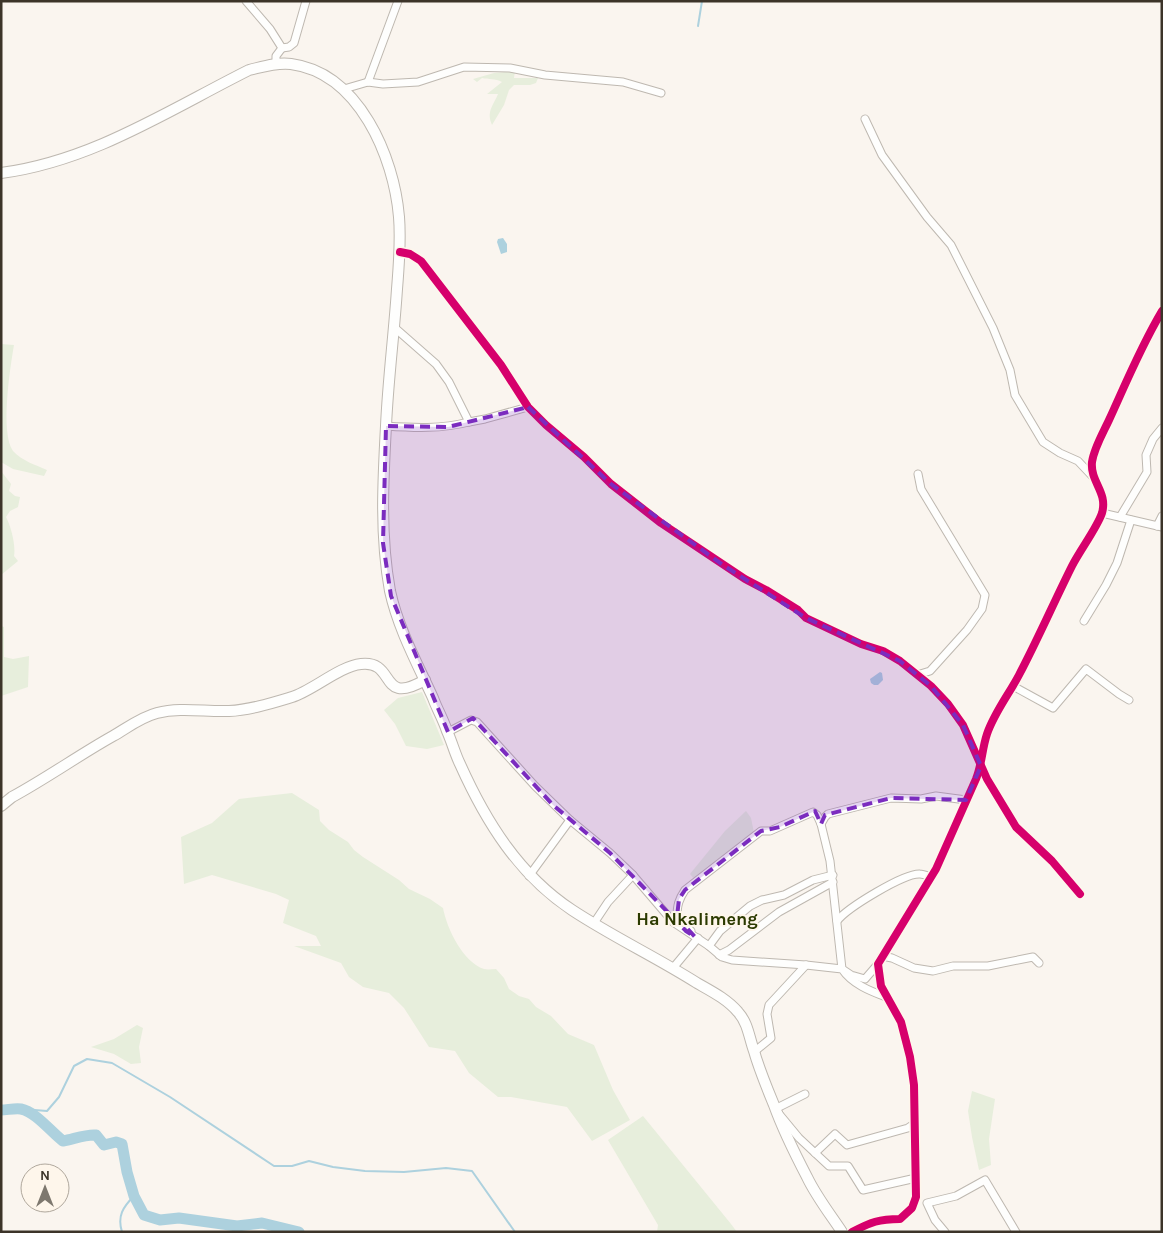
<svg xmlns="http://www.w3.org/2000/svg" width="1163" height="1233" font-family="Karla,sans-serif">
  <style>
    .green { fill: #e7eedc }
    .water { fill: #add1de }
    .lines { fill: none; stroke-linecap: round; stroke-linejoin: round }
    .stream { stroke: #add1de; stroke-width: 2 }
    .river { stroke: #add1de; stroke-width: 11 }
    .street-casing { stroke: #beb8b0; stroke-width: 9 }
    .secondary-casing { stroke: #beb8b0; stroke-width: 12 }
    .street { stroke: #fefefd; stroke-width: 7 }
    .secondary { stroke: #fefefd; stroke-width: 10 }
    .cycleway-casing { stroke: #fef6eb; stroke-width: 11 }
    .cycleway { stroke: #d6006c; stroke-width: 8 }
    .marked { fill: #7b2cbf; fill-opacity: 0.2; stroke: #7b2cbf; stroke-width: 4; stroke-dasharray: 10 6; stroke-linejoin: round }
    .labels { text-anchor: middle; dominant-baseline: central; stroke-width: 4; stroke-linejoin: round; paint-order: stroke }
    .quarter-label { font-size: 18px; font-weight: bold; fill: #2b3a00; stroke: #fef6eb }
  </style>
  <rect width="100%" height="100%" fill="#faf5ef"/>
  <!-- green -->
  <g class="green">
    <path d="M 515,71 L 514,78 L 538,78 L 536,83 L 530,85 L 514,85 L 509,90 L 504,105 L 492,125 C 486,112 493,106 498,94 L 487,94 L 502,82 C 495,78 489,80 482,78 L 477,82 L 473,79 L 494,73 Z"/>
    <path d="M 1,344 L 14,345 C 10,368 0,433 13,451 C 22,461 36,465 47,470 L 44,476 L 13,469 L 1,462 Z"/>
    <path d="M 1,471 L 11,484 L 9,491 L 15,496 L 20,497 L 18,507 L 10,511 L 6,517 C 11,526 16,546 14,556 L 18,561 L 1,575 Z"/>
    <path d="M 1,626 L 4,627 L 4,657 L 13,659 L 29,656 L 28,687 L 1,696 Z"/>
    <path d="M 422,692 L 444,745 L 427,749 L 406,746 L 395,724 L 384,710 L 398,698 Z"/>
    <path d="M 292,793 L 319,810 L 320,821 L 329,830 L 348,842 L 354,850 L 363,857 L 399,880 L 409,889 L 430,899 L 443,908 C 447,929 463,962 484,969 C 488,970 492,969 496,969 L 504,978 L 509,989 L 519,996 L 529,999 L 536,1007 L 551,1016 L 568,1034 L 594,1045 L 613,1090 L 630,1120 L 592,1141 L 567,1107 L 511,1097 L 498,1097 L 469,1073 L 455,1051 L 429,1047 L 404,1008 L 389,993 L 363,987 L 349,977 L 341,963 L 294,946 L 321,946 L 316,936 L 283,923 L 289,900 L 276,894 L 212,875 L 184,884 L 181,837 L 212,823 L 239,799 Z"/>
    <path d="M 746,811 L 751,818 L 754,833 L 695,880 L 690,874 L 725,831 Z"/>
    <path d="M 137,1025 L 143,1028 L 139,1047 L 141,1063 L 131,1064 L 114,1054 L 91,1047 L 114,1039 Z"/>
    <path d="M 972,1091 L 995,1099 L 989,1139 L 991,1165 L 979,1170 L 972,1137 L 968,1111 Z"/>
    <path d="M 643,1116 L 731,1224 L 737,1232 L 657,1232 L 658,1225 L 608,1140 Z"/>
  </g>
  <!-- water -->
  <g class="water">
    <path d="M 503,238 L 507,244 L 507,252 L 501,254 L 497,242 L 498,239 Z"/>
    <path d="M 880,672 L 882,673 L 883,680 L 878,685 L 874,685 L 871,683 L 870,679 Z"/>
  </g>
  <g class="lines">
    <!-- stream -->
    <g class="stream">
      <path d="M 698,26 L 702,1"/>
      <path d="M 22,1109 L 47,1111 L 59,1097 L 74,1066 L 87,1059 L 112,1063 L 170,1097 L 274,1166 L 292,1166 L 309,1161 L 333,1167 L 365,1171 L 404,1172 L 446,1168 L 472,1171 L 515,1232"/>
      <path d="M 122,1232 C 117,1216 123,1207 134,1196"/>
    </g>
    <!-- river -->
    <path class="river" d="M 1,1110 C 7,1110 15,1108 21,1109 C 36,1112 51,1132 63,1141 C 74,1139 86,1134 96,1135 L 104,1145 L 116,1142 L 122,1144 L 127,1172 L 134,1196 L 144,1215 L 160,1220 L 179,1218 L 237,1226 L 262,1223 L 299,1232"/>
    <defs>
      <g id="street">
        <path d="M 246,1 L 270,29 L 282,48 L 276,56 L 276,64"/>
        <path d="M 282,48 L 289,47 L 294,43 L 306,1"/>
        <path d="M 368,82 L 398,1"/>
        <path d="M 344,89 L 368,82 L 383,84 L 418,82 L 464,67 L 510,68 L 545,75 L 623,82 L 661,93"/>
        <path d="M 865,119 L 882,155 L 927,217 L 951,245 L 993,328 L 1010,370 L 1015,395 L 1043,442 L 1060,453 L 1078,461 L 1094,478"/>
        <path d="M 400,252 L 410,254 L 421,261 L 501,365 L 528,407 L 546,425 L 584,457 L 611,484 L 661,523 L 745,579 L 766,590 L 798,610 L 806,618 L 861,644 L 883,651 L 900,661 L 931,686 L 948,704 L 963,725 L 987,779 L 1016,827 L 1052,861 L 1080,894"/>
        <path d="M 395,328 L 436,364 L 449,382 L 469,422 L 485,419 L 528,407"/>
        <path d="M 386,426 C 415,428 441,429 469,422"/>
        <path d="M 1102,513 L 1162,527"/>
        <path d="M 1120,517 L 1147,472 L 1146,455 L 1153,439 L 1162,428"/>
        <path d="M 1157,526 L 1162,516"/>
        <path d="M 1084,621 L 1106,585 L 1117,563 L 1131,520"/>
        <path d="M 917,675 L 930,671 L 967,630 L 982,609 L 985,595 L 921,489 L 918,474"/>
        <path d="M 1013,686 L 1053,708 L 1086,669 L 1119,694 L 1129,700"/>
        <path d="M 448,732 L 471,720 L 477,722 L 535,786 L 570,820"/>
        <path d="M 821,824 L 825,817 L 828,814 L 891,798 L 921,799 L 936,796 L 966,800"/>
        <path d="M 529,876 L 570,820 L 610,853 L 632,874 L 673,922 L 709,946 L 722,957 L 732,960 L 806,965 L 842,969 C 852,984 870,991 886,997"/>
        <path d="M 837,921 C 847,908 904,873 920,874 C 923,874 928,876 931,877"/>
        <path d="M 594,923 L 608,902 L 633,875"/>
        <path d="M 691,931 L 677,917 C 677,905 679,899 685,890 L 761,831 L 770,831 L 813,812 L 817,815 L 821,824 L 830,861 L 842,969 L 851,975 L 865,979 L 878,964"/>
        <path d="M 709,946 L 720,931 L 750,906 L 762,900 L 784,895 L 813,880 L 833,875"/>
        <path d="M 719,955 L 729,950 L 779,912 L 833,882"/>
        <path d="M 882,956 L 892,958 L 914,968 L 933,971 L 953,966 L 988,966 L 1033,957 L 1039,963"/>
        <path d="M 673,968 L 698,938"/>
        <path d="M 754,1052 L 771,1038 L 767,1014 L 769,1005 L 806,965"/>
        <path d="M 805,1094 L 775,1109 L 799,1138 L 829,1166 L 848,1166 L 863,1190 L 916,1178"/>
        <path d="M 815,1153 L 835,1134 L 847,1145 L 908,1128 L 914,1124"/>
        <path d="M 852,1232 C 871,1222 879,1219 900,1219 L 912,1208 L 916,1197 L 914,1085 L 910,1057 L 901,1022 L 881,986 L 878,964 L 936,869 L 976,779 C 982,764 982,749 987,734 C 994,713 1009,694 1019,675 C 1038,639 1054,602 1072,566 C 1080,550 1097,528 1102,513 C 1108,492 1090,482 1092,462 C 1094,448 1103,433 1109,420 C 1126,383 1141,346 1162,311"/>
        <path d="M 945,1232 L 935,1220 L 927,1203 L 956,1196 L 985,1180 L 1016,1232"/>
      </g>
      <g id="secondary">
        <path d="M 1,173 C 92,161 169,110 249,70 C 262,67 277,62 291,64 C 359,73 394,157 399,217 C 401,241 399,265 397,289 C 394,335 388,380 386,426 C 383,481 380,536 390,591 C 398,628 417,663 433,698 C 437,709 443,719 447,731 C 452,742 455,754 460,764 C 486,822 519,875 572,910 C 613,937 656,957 697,983 C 711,991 727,999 738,1012 C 748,1023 749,1037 754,1051 C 759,1069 767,1088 774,1105 C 783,1130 795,1154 807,1177 C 816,1196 830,1214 842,1232"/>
        <path d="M 1,806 L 12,797 C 47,778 79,755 113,736 C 127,728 141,717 157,713 C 181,707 205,712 229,711 C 250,710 272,703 292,697 C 312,691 340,666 361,664 C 397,660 378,707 425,680"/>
      </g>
    </defs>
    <!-- street casing -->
    <use href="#street" class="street-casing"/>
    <!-- secondary casing -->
    <use href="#secondary" class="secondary-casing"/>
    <!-- street -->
    <use href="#street" class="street"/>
    <!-- secondary -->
    <use href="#secondary" class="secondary"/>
    <defs>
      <g id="cycleway">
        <path d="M 400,252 L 410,254 L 421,261 L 501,365 L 528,407 L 546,425 L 584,457 L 611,484 L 661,523 L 745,579 L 766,590 L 798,610 L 806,618 L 861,644 L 883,651 L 900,661 L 931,686 L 948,704 L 963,725 L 987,779 L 1016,827 L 1052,861 L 1080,894"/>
        <path d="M 852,1232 C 871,1222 879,1219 900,1219 L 912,1208 L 916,1197 L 914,1085 L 910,1057 L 901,1022 L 881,986 L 878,964 L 936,869 L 976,779 C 982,764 982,749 987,734 C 994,713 1009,694 1019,675 C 1038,639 1054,602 1072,566 C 1080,550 1097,528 1102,513 C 1108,492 1090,482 1092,462 C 1094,448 1103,433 1109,420 C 1126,383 1141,346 1162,311"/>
      </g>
    </defs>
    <!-- cycleway casing -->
    <use href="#cycleway" class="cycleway-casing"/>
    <!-- cycleway -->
    <use href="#cycleway" class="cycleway"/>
  </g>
  <!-- marked area -->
  <path class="marked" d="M 528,407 L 611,484 L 723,565 L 806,618 L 900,661 L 931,686 L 963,725 L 981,766 L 966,800 L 891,798 L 825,815 L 821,824 L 815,811 L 780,827 L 761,831 L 685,890 L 679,899 L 677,917 L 695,937 L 686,931 L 610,853 L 553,805 L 473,718 L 448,732 L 391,596 L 383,543 L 386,426 L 448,427 Z"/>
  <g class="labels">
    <!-- quarter labels -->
    <g class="quarter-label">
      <text x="697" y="919">Ha Nkalimeng</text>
    </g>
  </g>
  <!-- border -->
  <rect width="1163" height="1233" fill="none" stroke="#3c3429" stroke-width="5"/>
  <!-- north arrow -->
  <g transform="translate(45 1188)"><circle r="24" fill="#fef6eb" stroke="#b0a89d"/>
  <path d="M0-4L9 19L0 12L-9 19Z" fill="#7e786e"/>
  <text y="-8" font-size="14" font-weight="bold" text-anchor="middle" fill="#3c3429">N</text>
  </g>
</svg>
